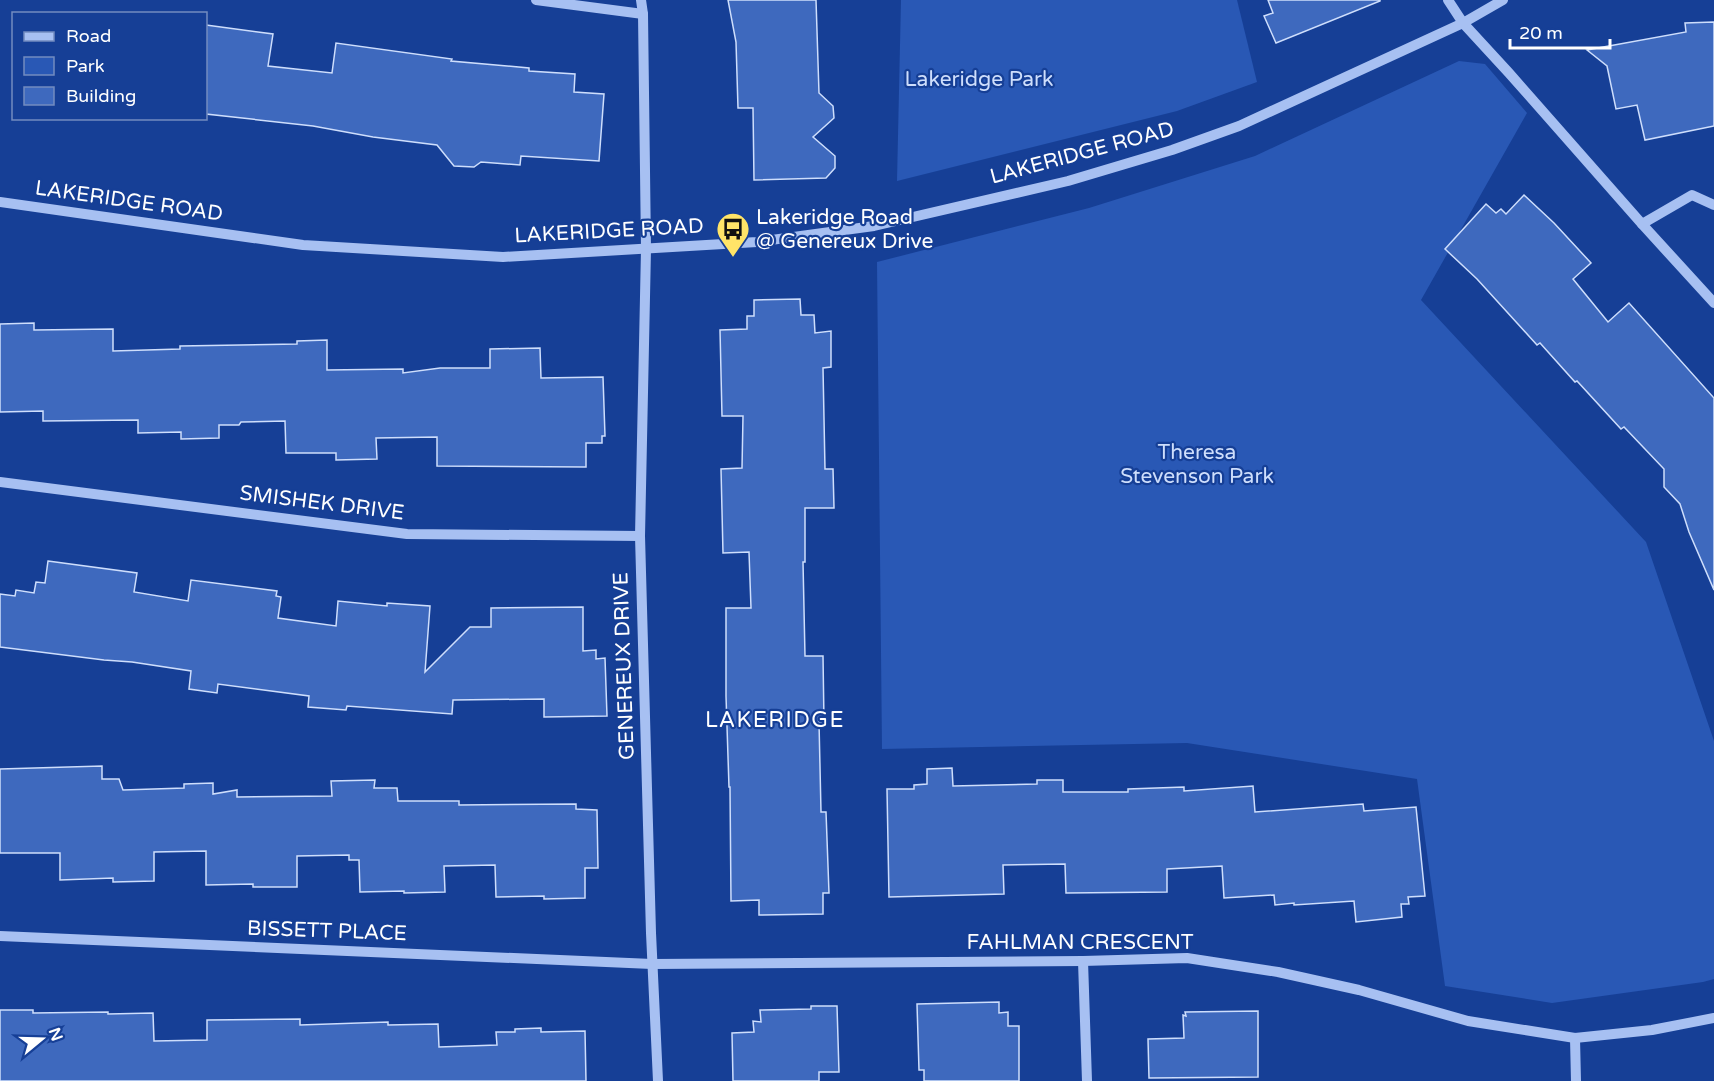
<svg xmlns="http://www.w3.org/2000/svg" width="1714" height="1081" font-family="'Varela Round',sans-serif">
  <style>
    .green { fill: #2958b5 }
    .building { fill: #3e69be; stroke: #cedefc; stroke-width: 1.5 }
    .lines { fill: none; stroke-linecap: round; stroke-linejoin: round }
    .minor { stroke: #a7c0f2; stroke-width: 10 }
    .labels { text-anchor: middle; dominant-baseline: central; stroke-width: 4.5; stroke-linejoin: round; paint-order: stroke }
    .park-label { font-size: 21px; fill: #cedefc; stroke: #163f96 }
    .street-label { font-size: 21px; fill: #fff; stroke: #163f96 }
    .poi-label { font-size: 21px; fill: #fff; stroke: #163f96; text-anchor: start }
    .neighbourhood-label { font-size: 22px; letter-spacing: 1.5px; fill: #fff; stroke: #163f96 }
  </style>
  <rect width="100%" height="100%" fill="#163f96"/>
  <!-- green -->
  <g class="green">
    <path d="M 901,0 L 1237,0 L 1257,82 L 1177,111 L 897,181 Z"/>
    <path d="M 1459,61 L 1485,64 L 1527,113 L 1421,300 L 1646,542 L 1714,741 L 1714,979 L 1703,982 L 1552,1003 L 1445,986 L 1417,779 L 1187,743 L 882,749 L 877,262 L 1089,208 L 1255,156 Z"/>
  </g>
  <!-- building -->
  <g class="building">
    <path d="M 728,0 L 816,0 L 819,93 L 833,106 L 834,118 L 813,137 L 835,156 L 835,168 L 826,178 L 754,180 L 753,108 L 738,108 L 736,42 Z"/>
    <path d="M 1268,0 L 1380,0 L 1380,1 L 1276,43 L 1264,16 L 1273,13 Z"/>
    <path d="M 1714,22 L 1714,126 L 1645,140 L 1637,105 L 1616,109 L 1607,66 L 1587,50 L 1686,32 L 1685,23 Z"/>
    <path d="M 206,25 L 273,34 L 268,66 L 332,73 L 336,43 L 452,59 L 451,61 L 529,68 L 529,71 L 575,74 L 574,92 L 604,94 L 599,161 L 521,156 L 520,165 L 481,162 L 474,167 L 454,166 L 437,145 L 373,137 L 313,126 L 206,114 Z"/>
    <path d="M 1524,195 L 1554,223 L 1591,263 L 1573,279 L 1608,322 L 1629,303 L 1714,398 L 1714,590 L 1689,532 L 1680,504 L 1664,487 L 1664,469 L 1624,427 L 1621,429 L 1577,381 L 1575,382 L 1540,343 L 1537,345 L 1477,279 L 1445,249 L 1486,204 L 1496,213 L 1501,209 L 1506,214 Z"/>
    <path d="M 800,299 L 801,315 L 814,315 L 815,333 L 831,331 L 831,367 L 823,368 L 825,469 L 833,469 L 834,508 L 805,508 L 805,562 L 803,562 L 805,656 L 823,656 L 824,722 L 819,722 L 821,812 L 826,812 L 829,893 L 823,893 L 823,914 L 759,915 L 759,900 L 731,901 L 730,787 L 729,787 L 726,696 L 726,608 L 751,608 L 749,552 L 723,553 L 721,469 L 742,468 L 743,416 L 722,416 L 720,330 L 747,329 L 747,316 L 754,316 L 754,300 Z"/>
    <path d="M 34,323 L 34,330 L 113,329 L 113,351 L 180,349 L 180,346 L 297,344 L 297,341 L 327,340 L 327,370 L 403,369 L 403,373 L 440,368 L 490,368 L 490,349 L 540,348 L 541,378 L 603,377 L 605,436 L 602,436 L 602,443 L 586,443 L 586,467 L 437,466 L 437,437 L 376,438 L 377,459 L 336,460 L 336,453 L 286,453 L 285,421 L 241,422 L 239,425 L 219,425 L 219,438 L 181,439 L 181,432 L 138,433 L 138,420 L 43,421 L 43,411 L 0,412 L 0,324 Z"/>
    <path d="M 48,561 L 137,573 L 134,592 L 188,601 L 191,580 L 277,591 L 276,596 L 281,597 L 278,618 L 336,626 L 338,601 L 387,606 L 387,603 L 430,606 L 425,672 L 470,627 L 491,627 L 491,608 L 583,607 L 583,651 L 596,650 L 596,659 L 605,658 L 607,716 L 544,717 L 544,699 L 453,700 L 452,714 L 347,706 L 346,710 L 308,707 L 309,696 L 218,684 L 217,693 L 189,689 L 191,671 L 132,662 L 104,660 L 0,647 L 0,594 L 15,596 L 16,590 L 34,593 L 36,582 L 45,583 Z"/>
    <path d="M 102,766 L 102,779 L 119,779 L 123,790 L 184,788 L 184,784 L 213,783 L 213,794 L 237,790 L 237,797 L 332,796 L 331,781 L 375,780 L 374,788 L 397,788 L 398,801 L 459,801 L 459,805 L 576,804 L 576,809 L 597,810 L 598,868 L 585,868 L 585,898 L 544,899 L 544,896 L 496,897 L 495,865 L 444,866 L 445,892 L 404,893 L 404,891 L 360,892 L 359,860 L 349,860 L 349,855 L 297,856 L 297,887 L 253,887 L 253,884 L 206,885 L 206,851 L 154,852 L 154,881 L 113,882 L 113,878 L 60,880 L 60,853 L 0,853 L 0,769 Z"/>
    <path d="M 952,768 L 953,786 L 1037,784 L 1037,780 L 1063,780 L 1063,792 L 1128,792 L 1128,789 L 1184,787 L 1184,791 L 1253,786 L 1255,812 L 1363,804 L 1364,811 L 1416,807 L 1425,896 L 1408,897 L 1409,904 L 1401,904 L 1402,917 L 1356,922 L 1354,901 L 1294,905 L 1294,903 L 1275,905 L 1274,895 L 1224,898 L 1222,866 L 1167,869 L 1167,892 L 1066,893 L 1065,864 L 1003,865 L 1004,894 L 889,897 L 887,789 L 914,789 L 914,785 L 927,784 L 927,769 Z"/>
    <path d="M 999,1002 L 999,1013 L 1008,1012 L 1008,1026 L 1019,1026 L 1019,1081 L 924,1081 L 924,1070 L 919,1070 L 917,1004 Z"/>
    <path d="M 811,1006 L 837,1006 L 839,1072 L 819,1072 L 819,1081 L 733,1081 L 732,1033 L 754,1032 L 753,1021 L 761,1022 L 760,1010 L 811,1009 Z"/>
    <path d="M 0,1010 L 33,1010 L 33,1013 L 108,1012 L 108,1014 L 153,1013 L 154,1041 L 207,1040 L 207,1020 L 300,1019 L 300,1025 L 388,1022 L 388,1025 L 438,1024 L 439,1047 L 497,1045 L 496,1032 L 515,1032 L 515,1029 L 541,1028 L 541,1032 L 585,1031 L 586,1081 L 0,1081 Z"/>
    <path d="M 1258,1011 L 1258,1077 L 1149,1078 L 1148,1039 L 1184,1038 L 1183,1015 L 1186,1016 L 1185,1012 Z"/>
  </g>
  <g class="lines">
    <!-- minor -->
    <g class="minor">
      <path d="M 536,0 L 643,14"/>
      <path d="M 641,0 L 643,14 L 646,249 L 640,536 L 651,933 L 658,1081"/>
      <path d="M 1448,0 L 1463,23 L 1509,73 L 1642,224 L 1714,303"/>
      <path d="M 0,202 L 303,245 L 503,257 L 757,242 L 874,226 L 1068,181 L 1172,150 L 1239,126 L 1463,23 L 1503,0"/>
      <path d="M 1642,224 L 1692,195 L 1714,205"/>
      <path d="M 0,482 L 407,534 L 640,536"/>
      <path d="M 0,936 L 652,964 L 1083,961 L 1187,958 L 1278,972 L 1359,990 L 1468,1021 L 1575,1038 L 1652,1030 L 1714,1018"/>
      <path d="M 1083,961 L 1087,1081"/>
      <path d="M 1575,1038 L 1576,1081"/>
    </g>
  </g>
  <!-- icons -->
  <defs>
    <symbol id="bus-pin" viewBox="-11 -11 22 30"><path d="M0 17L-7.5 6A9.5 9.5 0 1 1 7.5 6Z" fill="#ffe468" stroke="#163f96"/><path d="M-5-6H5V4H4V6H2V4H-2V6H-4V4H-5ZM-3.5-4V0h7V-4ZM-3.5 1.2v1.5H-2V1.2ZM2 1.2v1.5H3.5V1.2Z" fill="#111"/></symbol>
  </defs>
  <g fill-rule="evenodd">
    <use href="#bus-pin" x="714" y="210" width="38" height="52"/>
  </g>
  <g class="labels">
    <!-- park labels -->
    <g class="park-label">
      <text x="979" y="79">Lakeridge Park</text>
      <text x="1197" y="452">Theresa<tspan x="1197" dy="24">Stevenson Park</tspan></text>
    </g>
    <!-- street labels -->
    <g class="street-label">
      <text transform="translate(1082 153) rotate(-15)">LAKERIDGE ROAD</text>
      <text transform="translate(129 201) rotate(8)">LAKERIDGE ROAD</text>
      <text transform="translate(609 231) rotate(-3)">LAKERIDGE ROAD</text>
      <text transform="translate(322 503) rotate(7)">SMISHEK DRIVE</text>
      <text transform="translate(624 666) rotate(-92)">GENEREUX DRIVE</text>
      <text transform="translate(327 931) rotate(2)">BISSETT PLACE</text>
      <text x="1080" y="942">FAHLMAN CRESCENT</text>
    </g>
    <!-- poi labels -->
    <g class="poi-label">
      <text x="756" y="217">Lakeridge Road<tspan x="756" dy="24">@ Genereux Drive</tspan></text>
    </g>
    <!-- neighbourhood labels -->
    <g class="neighbourhood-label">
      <text x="775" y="720">LAKERIDGE</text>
    </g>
  </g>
  <!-- legend -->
  <rect x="12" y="12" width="195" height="108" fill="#163f96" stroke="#738cc0" stroke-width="1.5"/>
  <rect x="24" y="32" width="30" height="9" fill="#a7c0f2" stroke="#738cc0" stroke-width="1.5"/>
  <text x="66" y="42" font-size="18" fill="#ffffff">Road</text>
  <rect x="24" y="57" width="30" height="18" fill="#2958b5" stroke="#738cc0" stroke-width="1.5"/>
  <text x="66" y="72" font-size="18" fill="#ffffff">Park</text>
  <rect x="24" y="87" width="30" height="18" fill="#3e69be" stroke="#738cc0" stroke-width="1.5"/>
  <text x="66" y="102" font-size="18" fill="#ffffff">Building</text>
  <!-- north arrow -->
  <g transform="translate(42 1039) rotate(71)" stroke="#163f96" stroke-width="4.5" paint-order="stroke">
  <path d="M0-4.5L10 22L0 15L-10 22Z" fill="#ffffff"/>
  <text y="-9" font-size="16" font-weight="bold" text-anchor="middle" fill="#ffffff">N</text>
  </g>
  <!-- scale -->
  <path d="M1510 39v9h100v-9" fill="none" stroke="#ffffff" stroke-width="3"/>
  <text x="1519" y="39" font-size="18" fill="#ffffff" stroke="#163f96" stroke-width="4.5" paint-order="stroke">20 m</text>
</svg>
